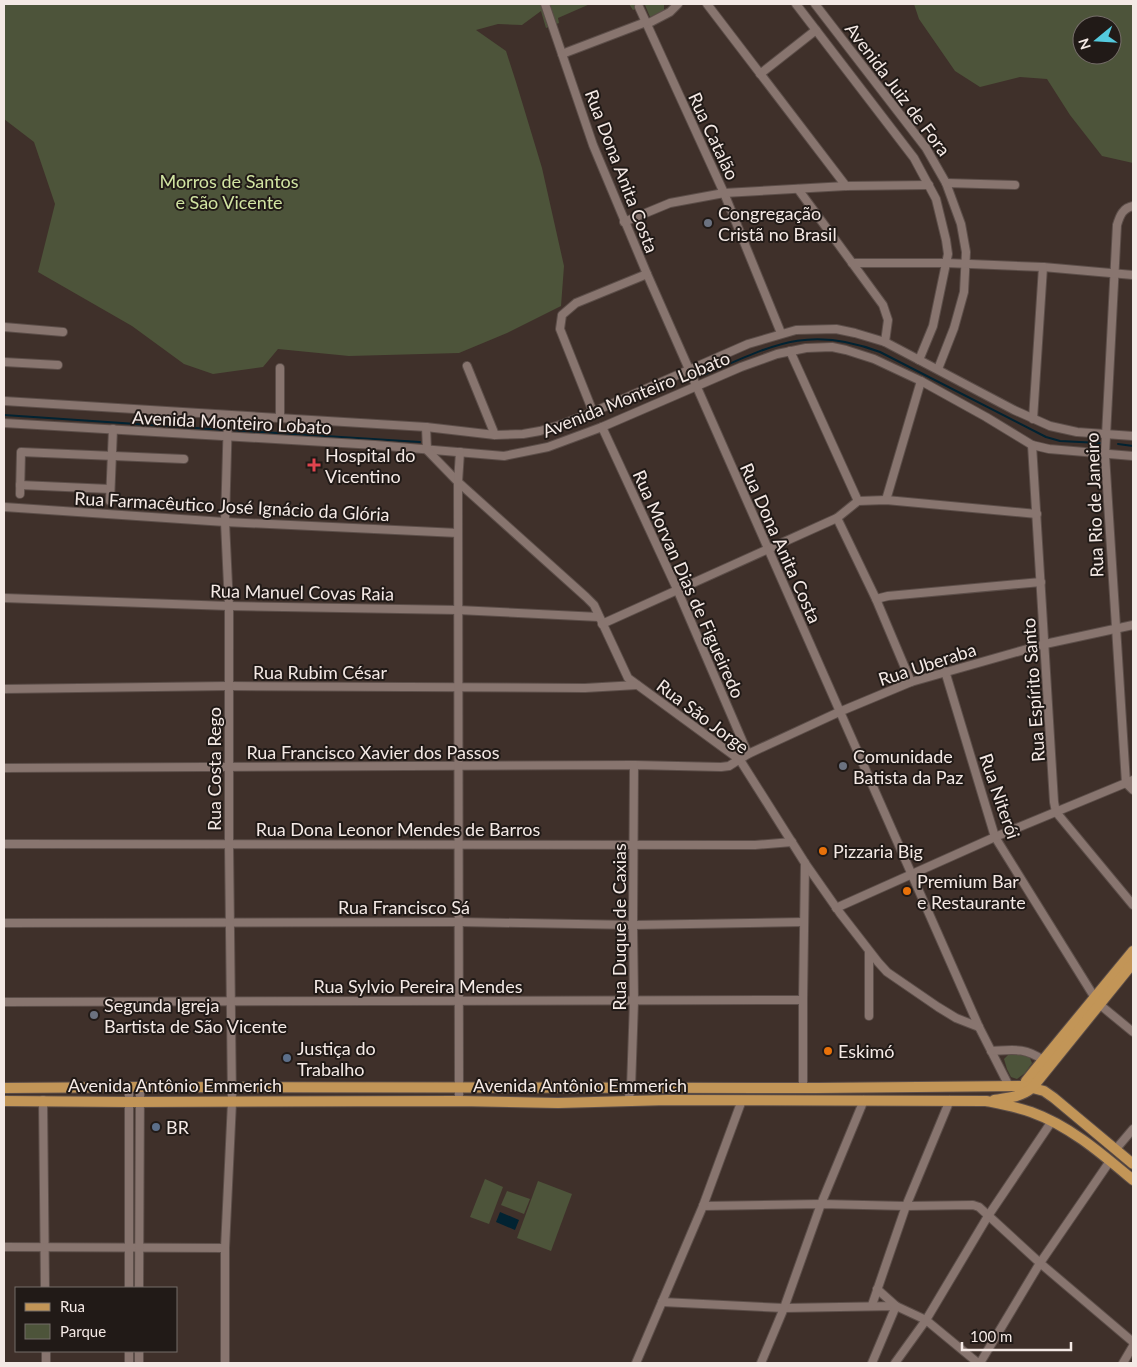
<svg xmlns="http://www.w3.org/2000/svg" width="1137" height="1367" font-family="Lato,sans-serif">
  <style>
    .green { fill: #4d543a; fill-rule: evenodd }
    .water { fill: #022332 }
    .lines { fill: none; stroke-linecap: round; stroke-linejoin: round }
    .stream { stroke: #022332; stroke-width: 2 }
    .minor-casing { stroke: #5c4e49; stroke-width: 10 }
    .major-casing { stroke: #5c4e49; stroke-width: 12 }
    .minor { stroke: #88756f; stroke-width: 8 }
    .major { stroke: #c29557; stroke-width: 10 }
    .worship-dot { fill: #6b7280; stroke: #211a17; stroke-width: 2 }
    .health-dot { fill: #e0444e; stroke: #211a17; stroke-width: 2 }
    .food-dot { fill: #e8710a; stroke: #211a17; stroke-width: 2 }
    .service-dot { fill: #5c6f8a; stroke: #211a17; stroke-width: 2 }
    .labels { text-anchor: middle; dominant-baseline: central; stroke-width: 4; stroke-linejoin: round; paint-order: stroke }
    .street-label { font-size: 18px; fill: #f4e9e5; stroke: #211a17 }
    .park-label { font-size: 18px; fill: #d1e4a2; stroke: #211a17 }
    .poi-label { font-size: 18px; fill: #f4e9e5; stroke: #211a17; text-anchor: start }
  </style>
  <rect width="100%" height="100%" fill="#3f302a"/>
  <!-- green -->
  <g class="green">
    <path d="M 4,4 L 590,4 L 558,18 L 559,23 L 546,28 L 541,11 L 522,25 L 498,24 L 476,30 L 506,51 L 516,82 L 542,168 L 564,266 L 561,306 L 507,333 L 459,353 L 349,356 L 278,349 L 263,367 L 213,374 L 184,364 L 132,326 L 38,272 L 55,204 L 34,142 L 4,119 Z"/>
    <path d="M 629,4 L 664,4 L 664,10 L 650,17 L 645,5 L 633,10 Z"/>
    <path d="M 914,4 L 1133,4 L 1133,163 L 1102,156 L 1070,115 L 1047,79 L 1020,77 L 980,87 L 955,71 L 919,19 ZM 1082,25 L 1112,25 L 1112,55 L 1082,55 Z"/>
    <path d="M 1019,1054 L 1029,1056 L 1032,1063 L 1025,1073 L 1017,1079 L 1011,1077 L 1007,1069 L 1004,1059 L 1008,1055 Z"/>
    <path d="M 485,1179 L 503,1187 L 489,1224 L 470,1217 Z"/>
    <path d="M 538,1181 L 572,1194 L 551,1251 L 517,1238 Z"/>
    <path d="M 507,1191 L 530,1199 L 524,1214 L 501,1205 Z"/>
  </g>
  <!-- water -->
  <path class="water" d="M 500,1212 L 519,1220 L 515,1230 L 496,1222 Z"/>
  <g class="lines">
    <!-- stream -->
    <g class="stream">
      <path d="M 706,374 C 771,346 808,324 880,352 L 1046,437 L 1060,441 L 1100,443"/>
      <path d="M 4,415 L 225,430"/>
      <path d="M 230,430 L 420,442"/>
      <path d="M 1118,444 L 1133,446"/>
    </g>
    <defs>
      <g id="minor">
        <path d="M 545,4 L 593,145 L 647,274 L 979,1027 L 1009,1086"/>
        <path d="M 707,4 L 846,186"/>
        <path d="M 796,4 L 914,158 L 936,199 L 946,240 L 948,254 L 933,326 L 919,360"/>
        <path d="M 815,4 L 926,148 L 946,183 L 961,224 L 966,252 L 964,292 L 954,328 L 938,369"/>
        <path d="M 639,7 L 724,193 L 781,333"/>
        <path d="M 647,24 L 670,12 L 678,4"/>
        <path d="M 562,54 L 646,22"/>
        <path d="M 760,74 L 816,30"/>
        <path d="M 946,183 L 1015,185"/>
        <path d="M 798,189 L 883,305 L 888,320 L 885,342"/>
        <path d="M 1133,206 C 1123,208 1120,215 1117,225 L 1105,455 L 1126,783 L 1133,790"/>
        <path d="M 624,222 L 670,203 L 724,193 L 846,186 L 929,185"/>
        <path d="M 852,263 L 946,263 L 1043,267 L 1133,275"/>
        <path d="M 4,327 L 63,332"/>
        <path d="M 790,351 L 858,501"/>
        <path d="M 4,362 L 58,365"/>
        <path d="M 467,366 L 495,435"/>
        <path d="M 4,401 L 426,427 L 495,435 L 523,434 L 540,431 L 563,424 L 593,412 L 748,344 L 796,330 L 836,329 L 855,333 L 885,342 L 1014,410 L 1050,426 L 1077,432 L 1133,436"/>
        <path d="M 593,412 L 560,329 L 562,315 L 576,303 L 647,274"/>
        <path d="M 280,418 L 280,368"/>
        <path d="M 1033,419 L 1043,267"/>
        <path d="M 4,423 L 375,445 L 504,456 L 548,447 L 602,427 L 741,367 L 777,354 L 806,348 L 832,347 L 846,350 L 874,359 L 921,381 L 986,417 L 1032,445 L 1049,449 L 1133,456"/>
        <path d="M 426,427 L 427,450 L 458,482 L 586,597 L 594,605 L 628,678 L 740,760 L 805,863 L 840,913 L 878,962 L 887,972 L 938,1007 L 956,1018 L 979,1027"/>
        <path d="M 602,427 L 677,589 L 748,754"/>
        <path d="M 1032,445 L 1054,802 L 1056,812 L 1133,905"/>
        <path d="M 20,485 L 110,489"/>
        <path d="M 20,494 L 21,452 L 184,459"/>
        <path d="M 886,500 L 921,381"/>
        <path d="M 110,501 L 113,429"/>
        <path d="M 4,507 L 225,522 L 458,533"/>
        <path d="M 837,518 L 876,599 L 911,682"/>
        <path d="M 4,598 L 229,606 L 458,610 L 599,617"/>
        <path d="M 876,599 L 888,596 L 1041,582"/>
        <path d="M 602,624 L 837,518 L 858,501 L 886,500 L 1037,514"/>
        <path d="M 945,671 L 995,837 L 1095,998 L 1099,1004 L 1133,1032"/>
        <path d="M 4,689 L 228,686 L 585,688 L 637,685"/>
        <path d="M 4,768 L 634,765 L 721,767 L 729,766 L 748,754 L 839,712 L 911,682 L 1045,644 L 1133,625"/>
        <path d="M 4,844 L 755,845 L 792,842"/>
        <path d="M 836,908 L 995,837 L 1133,780"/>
        <path d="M 4,923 L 459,922 L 633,925 L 804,922"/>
        <path d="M 4,1002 L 803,1000"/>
        <path d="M 869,1016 L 869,952"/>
        <path d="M 991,1051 C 1013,1050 1024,1047 1043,1060"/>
        <path d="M 803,1088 L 803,1000 L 805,863"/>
        <path d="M 43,1100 L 45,1288"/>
        <path d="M 459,1101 L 458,482 L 460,452"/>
        <path d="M 628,1101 L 631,1088 L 634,1001 L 633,925 L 634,765"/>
        <path d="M 1116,1149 L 1133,1129"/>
        <path d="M 703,1206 L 821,1204 L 906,1206 L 973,1205 L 979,1207 L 1040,1263 L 1133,1342"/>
        <path d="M 4,1247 L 225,1248"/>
        <path d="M 129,1288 L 129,1087"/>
        <path d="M 139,1288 L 140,1087"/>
        <path d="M 662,1302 L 784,1308 L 896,1306 L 926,1320 L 978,1363"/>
        <path d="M 872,1305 L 906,1206 L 950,1100"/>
        <path d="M 46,1351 L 46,1363"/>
        <path d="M 129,1351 L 129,1363"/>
        <path d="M 139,1363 L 139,1351"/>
        <path d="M 225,1363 L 225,1248 L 232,1102 L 229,845 L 229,606 L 225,522 L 228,415"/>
        <path d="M 636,1363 L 703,1206 L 742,1100"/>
        <path d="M 761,1363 L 784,1308 L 821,1204 L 864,1100"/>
        <path d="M 872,1363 L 896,1306 L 877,1289"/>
        <path d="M 895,1363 L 926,1320 L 988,1216 L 1052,1121"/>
        <path d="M 980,1363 L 1040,1263 L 1110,1161"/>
        <path d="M 1123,1363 L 1133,1346"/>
      </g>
      <g id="major">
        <path d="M 1025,1086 L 1026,1081 L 1034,1071 L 1133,951"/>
        <path d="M 4,1088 L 140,1087 L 817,1088 L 1025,1086 L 1044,1091 L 1054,1098 L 1133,1164"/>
        <path d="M 994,1100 C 1008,1098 1021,1097 1032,1088 L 1133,963"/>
        <path d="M 4,1101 L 130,1102 L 459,1101 L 558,1103 L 668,1100 L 986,1101 C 1001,1104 1017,1107 1031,1112 C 1070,1126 1102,1154 1133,1180"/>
      </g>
    </defs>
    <!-- minor casing -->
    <use href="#minor" class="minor-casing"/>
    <!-- major casing -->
    <use href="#major" class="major-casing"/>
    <!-- minor -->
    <use href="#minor" class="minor"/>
    <!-- major -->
    <use href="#major" class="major"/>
  </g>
  <!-- markers -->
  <g class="worship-dot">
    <circle cx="708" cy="223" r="5"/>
    <circle cx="843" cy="766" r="5"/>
    <circle cx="94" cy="1015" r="5"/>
  </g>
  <path class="health-dot" d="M311.5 457.5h5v5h5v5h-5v5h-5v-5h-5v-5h5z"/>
  <g class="food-dot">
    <circle cx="823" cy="851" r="5"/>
    <circle cx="907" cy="891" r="5"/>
    <circle cx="828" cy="1051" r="5"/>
  </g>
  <g class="service-dot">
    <circle cx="287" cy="1058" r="5"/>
    <circle cx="156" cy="1127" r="5"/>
  </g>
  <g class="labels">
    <!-- street labels -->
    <g class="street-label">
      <text transform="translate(898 89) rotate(53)">Avenida Juiz de Fora</text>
      <text transform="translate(714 136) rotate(65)">Rua Catalão</text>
      <text transform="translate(622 171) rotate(69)">Rua Dona Anita Costa</text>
      <text transform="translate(636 394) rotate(-22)">Avenida Monteiro Lobato</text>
      <text transform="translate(232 422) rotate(3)">Avenida Monteiro Lobato</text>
      <text transform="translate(1094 505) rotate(-92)">Rua Rio de Janeiro</text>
      <text transform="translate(232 506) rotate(3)">Rua Farmacêutico José Ignácio da Glória</text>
      <text transform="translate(781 543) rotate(66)">Rua Dona Anita Costa</text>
      <text transform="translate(689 584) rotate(66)">Rua Morvan Dias de Figueiredo</text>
      <text transform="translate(302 592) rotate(1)">Rua Manuel Covas Raia</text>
      <text transform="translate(927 664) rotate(-18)">Rua Uberaba</text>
      <text x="320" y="672">Rua Rubim César</text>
      <text transform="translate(1033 690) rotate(-94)">Rua Espírito Santo</text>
      <text transform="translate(703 716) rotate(37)">Rua São Jorge</text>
      <text x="373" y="752">Rua Francisco Xavier dos Passos</text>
      <text transform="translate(214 769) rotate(-90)">Rua Costa Rego</text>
      <text transform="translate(1000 796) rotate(71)">Rua Niterói</text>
      <text x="398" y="829">Rua Dona Leonor Mendes de Barros</text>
      <text x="404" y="907">Rua Francisco Sá</text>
      <text transform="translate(619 927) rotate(-90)">Rua Duque de Caxias</text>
      <text x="418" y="986">Rua Sylvio Pereira Mendes</text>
      <text x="175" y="1085">Avenida Antônio Emmerich</text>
      <text x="580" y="1085">Avenida Antônio Emmerich</text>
    </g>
    <!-- park labels -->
    <g class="park-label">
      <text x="229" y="181">Morros de Santos<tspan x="229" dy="21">e São Vicente</tspan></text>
    </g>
    <!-- poi labels -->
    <g class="poi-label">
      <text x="718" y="213">Congregação<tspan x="718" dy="21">Cristã no Brasil</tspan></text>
      <text x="325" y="455">Hospital do<tspan x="325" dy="21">Vicentino</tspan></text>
      <text x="853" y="756">Comunidade<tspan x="853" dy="21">Batista da Paz</tspan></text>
      <text x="833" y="851">Pizzaria Big</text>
      <text x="917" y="881">Premium Bar<tspan x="917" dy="21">e Restaurante</tspan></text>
      <text x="104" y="1005">Segunda Igreja<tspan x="104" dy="21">Bartista de São Vicente</tspan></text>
      <text x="297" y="1048">Justiça do<tspan x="297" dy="21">Trabalho</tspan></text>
      <text x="838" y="1051">Eskimó</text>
      <text x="166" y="1127">BR</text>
    </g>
  </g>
  <!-- border -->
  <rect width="1137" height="1367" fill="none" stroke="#f4e9e5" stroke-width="10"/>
  <!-- legend -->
  <rect x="15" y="1287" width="162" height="65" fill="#211a17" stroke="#756d69"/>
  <rect x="25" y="1303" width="25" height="8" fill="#c29557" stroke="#756d69"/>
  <text x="60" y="1312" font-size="15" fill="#f4e9e5">Rua</text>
  <rect x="25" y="1324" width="25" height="15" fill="#4d543a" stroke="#756d69"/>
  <text x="60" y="1337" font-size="15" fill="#f4e9e5">Parque</text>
  <!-- north arrow -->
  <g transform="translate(1097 40) rotate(252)"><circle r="24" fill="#211a17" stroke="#756d69"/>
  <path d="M0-4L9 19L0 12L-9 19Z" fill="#54cade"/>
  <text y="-8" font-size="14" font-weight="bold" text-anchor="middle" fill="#f4e9e5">N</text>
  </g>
  <!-- scale -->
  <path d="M962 1342v8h109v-8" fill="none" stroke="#f4e9e5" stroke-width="2.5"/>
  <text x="970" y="1342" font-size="15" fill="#f4e9e5" stroke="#211a17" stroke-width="4" paint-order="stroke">100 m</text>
</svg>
